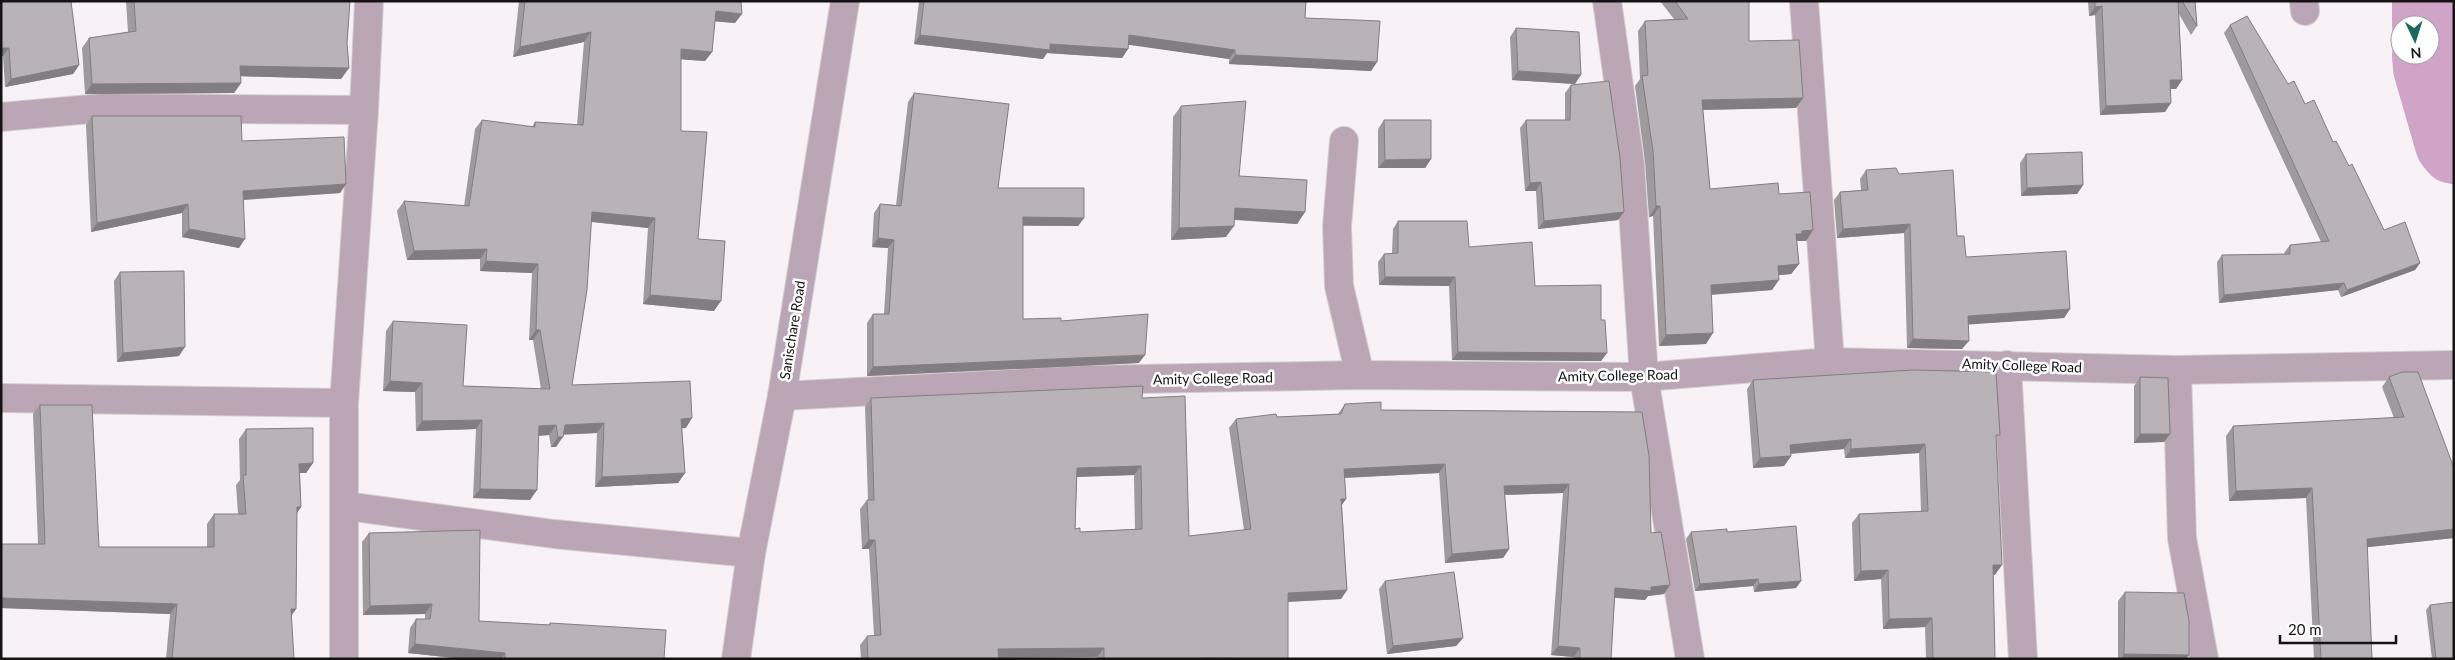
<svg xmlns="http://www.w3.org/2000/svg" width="2455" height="660" font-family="Lato,sans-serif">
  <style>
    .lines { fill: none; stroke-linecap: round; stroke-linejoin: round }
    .river { stroke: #d0a4c7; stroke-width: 70 }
    .minor-casing { stroke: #d4ced2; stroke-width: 30 }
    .tertiary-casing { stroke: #d4ced2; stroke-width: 30 }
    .minor { stroke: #baa6b5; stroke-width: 28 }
    .tertiary { stroke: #baa6b5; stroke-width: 28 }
    .wall { fill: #9f9a9e; fill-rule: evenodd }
    .shaded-wall { fill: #827d81 }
    .building { fill: #b9b3b8; stroke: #827d81; fill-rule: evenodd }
    .labels { text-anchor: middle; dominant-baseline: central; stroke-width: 5; stroke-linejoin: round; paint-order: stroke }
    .street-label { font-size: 14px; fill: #151314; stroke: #fff }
  </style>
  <rect width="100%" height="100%" fill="#f8f2f6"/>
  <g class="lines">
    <!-- river -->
    <g class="river">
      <path d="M 2427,1 L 2427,25"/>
      <path d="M 2427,55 L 2428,68 L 2450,144 L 2454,149"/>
    </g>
    <defs>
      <g id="minor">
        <path d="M 1607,1 L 1630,164 L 1644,377 L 1690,659"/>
        <path d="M 1804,1 L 1830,362"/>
        <path d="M 2304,1 L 2305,11"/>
        <path d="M 1,117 L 102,108 L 364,110"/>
        <path d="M 1344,141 L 1337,226 L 1339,286 L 1360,375"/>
        <path d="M 2007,365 L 2023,659"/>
        <path d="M 2177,370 L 2182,538 L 2204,659"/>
        <path d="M 782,396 L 1084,380 L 1360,375 L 1644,377 L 1830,362 L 2177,370 L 2454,365"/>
        <path d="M 1,398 L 344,403"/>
        <path d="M 346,506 L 554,534 L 751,553"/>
        <path d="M 344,659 L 344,403 L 364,110 L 369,1"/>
      </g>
      <path id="tertiary" d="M 736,659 L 751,553 L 782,396 L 845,1"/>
    </defs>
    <!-- minor casing -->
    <use href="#minor" class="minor-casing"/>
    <!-- tertiary casing -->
    <use href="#tertiary" class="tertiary-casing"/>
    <!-- minor -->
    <use href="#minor" class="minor"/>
    <!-- tertiary -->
    <use href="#tertiary" class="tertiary"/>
  </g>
  <!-- wall -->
  <g class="wall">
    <path d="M 1,1 L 79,65 L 73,74 L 5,87 L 3,56 Z"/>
    <path d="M 126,1 L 350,1 L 347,43 L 349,68 L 341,79 L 241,76 L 241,83 L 234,93 L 85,94 L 82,48 L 89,38 L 128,32 Z"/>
    <path d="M 519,1 L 741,1 L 735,23 L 715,21 L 712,52 L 705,61 L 681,59 L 681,131 L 698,239 L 714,311 L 643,304 L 648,228 L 591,222 L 572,385 L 686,428 L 682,428 L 685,473 L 678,483 L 595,487 L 597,433 L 563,434 L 556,447 L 551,447 L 549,435 L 538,436 L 530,500 L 473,498 L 476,429 L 416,431 L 415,392 L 383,391 L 386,331 L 393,321 L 463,386 L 541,389 L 533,340 L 529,340 L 532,273 L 480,271 L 480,259 L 407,260 L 397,211 L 404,201 L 464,206 L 475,129 L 482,120 L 532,127 L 535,122 L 577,125 L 584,42 L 513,57 Z"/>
    <path d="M 919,1 L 1306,1 L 1305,18 L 1377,62 L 1371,71 L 1229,64 L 1229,59 L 1129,44 L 1128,49 L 1122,58 L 1047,53 L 1043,59 L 914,44 Z"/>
    <path d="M 1660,1 L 1749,1 L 1749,41 L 1803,98 L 1796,108 L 1703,110 L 1710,189 L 1779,194 L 1813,230 L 1806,241 L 1797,241 L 1799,264 L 1791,274 L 1779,275 L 1772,290 L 1711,295 L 1706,344 L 1659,346 L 1653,216 L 1649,217 L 1645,162 L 1635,86 L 1640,79 L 1638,31 L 1645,21 L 1674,19 Z"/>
    <path d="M 2088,1 L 2195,1 L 2197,26 L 2191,35 L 2179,14 L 2182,80 L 2176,89 L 2170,89 L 2165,112 L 2100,115 L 2095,15 L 2089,16 Z"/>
    <path d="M 2230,25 L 2288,84 L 2305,104 L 2349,166 L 2384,230 L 2420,263 L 2415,270 L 2341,297 L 2338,290 L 2219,303 L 2217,262 L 2222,255 L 2285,254 L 2284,253 L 2290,245 L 2321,242 L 2224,33 Z"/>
    <path d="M 1516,28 L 1575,84 L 1512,80 L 1510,37 Z"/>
    <path d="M 1571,85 L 1624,212 L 1618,220 L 1538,229 L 1536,191 L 1525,191 L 1520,128 L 1526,120 L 1565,120 L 1565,93 Z"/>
    <path d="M 914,93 L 998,188 L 1084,218 L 1078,226 L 1023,226 L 1023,319 L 1061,321 L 1139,363 L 867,376 L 867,323 L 873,314 L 884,314 L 888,248 L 872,247 L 874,213 L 880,204 L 896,205 L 908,102 Z"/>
    <path d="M 1181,106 L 1239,176 L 1305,212 L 1297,224 L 1234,220 L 1226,237 L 1171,240 L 1173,117 Z"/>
    <path d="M 92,116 L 242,141 L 346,184 L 340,193 L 244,200 L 239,248 L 182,237 L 182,213 L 91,232 L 86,125 Z"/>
    <path d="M 1384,120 L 1431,159 L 1425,168 L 1378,168 L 1378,129 Z"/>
    <path d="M 2026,154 L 2083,185 L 2077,194 L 2021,196 L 2020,163 Z"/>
    <path d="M 1866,170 L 1899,174 L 1957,236 L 1966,257 L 2070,309 L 2064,318 L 1968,324 L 1962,349 L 1907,348 L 1904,233 L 1837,238 L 1834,200 L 1840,192 L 1861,190 L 1860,179 Z"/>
    <path d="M 1398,221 L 1469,247 L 1535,286 L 1601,320 L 1607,353 L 1601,361 L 1452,360 L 1449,286 L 1379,285 L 1378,262 L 1384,254 L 1392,253 L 1393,229 Z"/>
    <path d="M 120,272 L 179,356 L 117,362 L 114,281 Z"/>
    <path d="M 2140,377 L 2170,434 L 2164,442 L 2134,443 L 2134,386 Z"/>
    <path d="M 2389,377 L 2454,538 L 2367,547 L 2372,659 L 2314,659 L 2306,498 L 2229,501 L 2226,436 L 2233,426 L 2394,418 L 2382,387 Z"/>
    <path d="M 1753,380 L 1996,440 L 1995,575 L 1993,575 L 1995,659 L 1926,659 L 1925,627 L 1883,629 L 1881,579 L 1854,581 L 1852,523 L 1859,514 L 1921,511 L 1919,453 L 1845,458 L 1844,449 L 1791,454 L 1791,456 L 1784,466 L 1753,468 L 1747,389 Z"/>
    <path d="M 871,398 L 1142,398 L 1189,536 L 1244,530 L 1229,428 L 1236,419 L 1338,414 L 1345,404 L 1381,410 L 1642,412 L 1651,533 L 1664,594 L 1648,596 L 1645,600 L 1615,598 L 1611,659 L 1574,659 L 1574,657 L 1551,655 L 1563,493 L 1505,495 L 1509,549 L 1503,558 L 1445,563 L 1439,473 L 1345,478 L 1342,505 L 1347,590 L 1341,599 L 1288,602 L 1288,659 L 1097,659 L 1097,657 L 999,658 L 999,659 L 861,659 L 860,645 L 867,636 L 874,636 L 869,549 L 862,549 L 860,509 L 867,500 L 868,500 L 865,407 ZM 1134,475 L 1135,529 L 1080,532 L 1075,529 L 1077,477 Z"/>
    <path d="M 40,405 L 99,547 L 207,547 L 207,524 L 214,514 L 238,514 L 236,485 L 240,480 L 239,439 L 246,429 L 313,463 L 306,473 L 300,473 L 301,507 L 297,513 L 296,609 L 291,616 L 294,659 L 166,659 L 170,614 L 1,608 L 1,544 L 38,544 L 33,414 Z"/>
    <path d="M 1691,532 L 1727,532 L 1801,581 L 1796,588 L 1754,592 L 1753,586 L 1695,591 L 1686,539 Z"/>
    <path d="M 369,533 L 479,621 L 549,625 L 550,623 L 664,659 L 464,659 L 408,653 L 410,628 L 416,619 L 425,619 L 425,614 L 363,615 L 362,542 Z"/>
    <path d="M 1385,581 L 1463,638 L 1456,646 L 1387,654 L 1379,589 Z"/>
    <path d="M 2125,592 L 2189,655 L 2186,659 L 2118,659 L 2118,601 Z"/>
    <path d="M 2430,605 L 2454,659 L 2432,659 L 2426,610 Z"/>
  </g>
  <!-- shaded-wall -->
  <g class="shaded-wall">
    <path d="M 2102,6 L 2095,15 L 2089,16 L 2095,7 Z"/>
    <path d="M 716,11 L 742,14 L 735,23 L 710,21 Z"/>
    <path d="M 591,32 L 584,42 L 513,57 L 520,47 Z"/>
    <path d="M 920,35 L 1128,49 L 1122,58 L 1047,53 L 1043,59 L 914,44 Z"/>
    <path d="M 1129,35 L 1235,50 L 1229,59 L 1123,44 Z"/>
    <path d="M 1,48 L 9,48 L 3,56 L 1,56 Z"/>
    <path d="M 681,49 L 712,52 L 705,61 L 675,59 Z"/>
    <path d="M 1235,55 L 1377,62 L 1371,71 L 1229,64 Z"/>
    <path d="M 79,65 L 73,74 L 5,87 L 11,79 Z"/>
    <path d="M 240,66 L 349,68 L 341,79 L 233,76 Z"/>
    <path d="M 1518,71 L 1581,75 L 1575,84 L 1512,80 Z"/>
    <path d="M 2170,80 L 2182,80 L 2176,89 L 2164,89 Z"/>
    <path d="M 241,83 L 234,93 L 85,94 L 92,84 Z"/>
    <path d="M 1803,98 L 1796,108 L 1695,110 L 1702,100 Z"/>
    <path d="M 2171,103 L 2165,112 L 2100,115 L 2106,106 Z"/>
    <path d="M 1431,159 L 1425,168 L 1378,168 L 1385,160 Z"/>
    <path d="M 1541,182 L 1536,191 L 1525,191 L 1530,183 Z"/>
    <path d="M 346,184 L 340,193 L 237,200 L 243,191 Z"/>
    <path d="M 2083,185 L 2077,194 L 2021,196 L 2027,188 Z"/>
    <path d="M 188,204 L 182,213 L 91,232 L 97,223 Z"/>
    <path d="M 1656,206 L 1660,206 L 1653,216 L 1649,217 Z"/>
    <path d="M 1235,208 L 1305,212 L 1297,224 L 1228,219 Z"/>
    <path d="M 592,212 L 655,218 L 648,228 L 585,221 Z"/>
    <path d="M 1624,212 L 1618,220 L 1538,229 L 1544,221 Z"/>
    <path d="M 1023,217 L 1084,218 L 1078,226 L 1017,225 Z"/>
    <path d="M 1910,224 L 1904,233 L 1837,238 L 1843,229 Z"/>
    <path d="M 1234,226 L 1226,237 L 1171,240 L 1179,228 Z"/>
    <path d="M 189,229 L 245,239 L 239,248 L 182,237 Z"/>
    <path d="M 1813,230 L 1806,241 L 1797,241 L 1796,234 L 1802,231 Z"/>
    <path d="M 878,238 L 894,240 L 888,248 L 872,247 Z"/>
    <path d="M 487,249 L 480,259 L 407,260 L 414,251 Z"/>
    <path d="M 486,261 L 538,264 L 532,273 L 480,271 Z"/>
    <path d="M 2420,263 L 2415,270 L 2341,297 L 2347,290 Z"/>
    <path d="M 1799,264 L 1791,274 L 1771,276 L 1778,266 Z"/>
    <path d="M 1385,277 L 1455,277 L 1449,286 L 1379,285 Z"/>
    <path d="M 1779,280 L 1772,290 L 1704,295 L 1711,285 Z"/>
    <path d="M 2344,283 L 2338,290 L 2219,303 L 2224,295 Z"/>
    <path d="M 650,295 L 721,301 L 714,311 L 643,304 Z"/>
    <path d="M 2070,309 L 2064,318 L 1962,325 L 1968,316 Z"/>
    <path d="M 536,330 L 540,330 L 533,340 L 529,340 Z"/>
    <path d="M 1713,333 L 1706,344 L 1659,346 L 1666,335 Z"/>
    <path d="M 1913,339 L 1969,341 L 1962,349 L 1907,348 Z"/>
    <path d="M 185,347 L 179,356 L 117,362 L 123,353 Z"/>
    <path d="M 1458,352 L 1607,353 L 1601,361 L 1452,360 Z"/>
    <path d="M 1145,355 L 1139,363 L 867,376 L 873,367 Z"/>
    <path d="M 390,381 L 422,383 L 415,392 L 383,391 Z"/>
    <path d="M 692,418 L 686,428 L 674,429 L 681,419 Z"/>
    <path d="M 482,420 L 476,429 L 416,431 L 422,421 Z"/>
    <path d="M 604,423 L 597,433 L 558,435 L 565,425 Z"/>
    <path d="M 556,425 L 549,435 L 532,436 L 539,426 Z"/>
    <path d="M 2140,434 L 2170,434 L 2164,442 L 2134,443 Z"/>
    <path d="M 558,437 L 563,437 L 556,447 L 551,447 Z"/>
    <path d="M 1851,439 L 1844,449 L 1784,454 L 1790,445 Z"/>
    <path d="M 1925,444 L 1919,453 L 1845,458 L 1851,449 Z"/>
    <path d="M 1791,456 L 1784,466 L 1753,468 L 1760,458 Z"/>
    <path d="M 313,463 L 306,473 L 292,473 L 299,464 Z"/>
    <path d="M 1445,464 L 1439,473 L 1338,478 L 1344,469 Z"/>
    <path d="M 1141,466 L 1134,475 L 1071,477 L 1077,468 Z"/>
    <path d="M 685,473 L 678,483 L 595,487 L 602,477 Z"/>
    <path d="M 1569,484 L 1563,493 L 1498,495 L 1504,486 Z"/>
    <path d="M 2312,488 L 2306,498 L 2229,501 L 2236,491 Z"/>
    <path d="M 480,489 L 537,490 L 530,500 L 473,498 Z"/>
    <path d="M 1341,499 L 1346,499 L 1340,508 Z"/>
    <path d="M 297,507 L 301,507 L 294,517 Z"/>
    <path d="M 2454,529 L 2454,538 L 2360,548 L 2367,539 Z"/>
    <path d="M 869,540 L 875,540 L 869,549 L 862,549 Z"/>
    <path d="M 1509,549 L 1503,558 L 1445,563 L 1452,554 Z"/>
    <path d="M 1993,565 L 2002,565 L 1995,575 L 1986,575 Z"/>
    <path d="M 1888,570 L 1881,579 L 1854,581 L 1861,571 Z"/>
    <path d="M 1758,579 L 1753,586 L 1695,591 L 1700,584 Z"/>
    <path d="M 1801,581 L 1796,588 L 1754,592 L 1759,584 Z"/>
    <path d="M 1670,585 L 1664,594 L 1648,596 L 1645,600 L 1609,597 L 1615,588 Z"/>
    <path d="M 1347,590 L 1341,599 L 1282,602 L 1288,593 Z"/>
    <path d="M 1,598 L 177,604 L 170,614 L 1,608 Z"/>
    <path d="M 432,604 L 425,614 L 363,615 L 370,606 Z"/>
    <path d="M 291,609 L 296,609 L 289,619 Z"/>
    <path d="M 1932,618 L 1925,627 L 1883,629 L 1889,619 Z"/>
    <path d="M 1463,638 L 1456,646 L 1387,654 L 1393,646 Z"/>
    <path d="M 415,644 L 505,653 L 501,659 L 464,659 L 408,653 Z"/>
    <path d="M 1558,646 L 1580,648 L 1574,657 L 1551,655 Z"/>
    <path d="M 1104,648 L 1097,657 L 992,658 L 998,649 Z"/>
    <path d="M 2124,654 L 2189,655 L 2186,659 L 2121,659 Z"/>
    <path d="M 1204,658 L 1288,659 L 1203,659 Z"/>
  </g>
  <!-- building -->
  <g class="building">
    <path d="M 1,1 L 71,1 L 79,65 L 11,79 L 9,48 L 1,48 Z"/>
    <path d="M 134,1 L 350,1 L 347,43 L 349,68 L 240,66 L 241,83 L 92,84 L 89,38 L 136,31 Z"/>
    <path d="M 525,1 L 741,1 L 742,14 L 716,11 L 712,52 L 681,49 L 681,131 L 707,132 L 698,239 L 725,241 L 721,301 L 650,295 L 655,218 L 592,212 L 587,290 L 572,385 L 690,381 L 692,418 L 681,419 L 685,473 L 602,477 L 604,423 L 565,425 L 563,437 L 558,437 L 556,425 L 539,426 L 537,490 L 480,489 L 482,420 L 422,421 L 422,383 L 390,381 L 393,321 L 467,325 L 463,386 L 550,389 L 540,330 L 536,330 L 538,264 L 486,261 L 487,249 L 414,251 L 404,201 L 469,206 L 482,120 L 535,127 L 535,122 L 583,125 L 591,32 L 520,47 Z"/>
    <path d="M 924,1 L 1306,1 L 1305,18 L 1380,21 L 1377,62 L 1235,55 L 1235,50 L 1129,35 L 1128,49 L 1050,44 L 1050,50 L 920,35 Z"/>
    <path d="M 1675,1 L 1749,1 L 1749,41 L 1799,40 L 1803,98 L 1702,100 L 1710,189 L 1778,183 L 1779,194 L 1810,192 L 1813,230 L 1802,231 L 1802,234 L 1796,234 L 1799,264 L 1778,266 L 1779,280 L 1711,285 L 1713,333 L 1666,335 L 1660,206 L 1656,206 L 1653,151 L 1642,76 L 1648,75 L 1645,21 L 1688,19 Z"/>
    <path d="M 2095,1 L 2178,1 L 2182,80 L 2170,80 L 2171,103 L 2106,106 L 2102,6 L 2095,7 Z"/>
    <path d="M 2182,1 L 2195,1 L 2197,26 Z"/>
    <path d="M 2247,16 L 2288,84 L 2294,81 L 2305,104 L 2314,100 L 2333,142 L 2336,141 L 2349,166 L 2352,164 L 2384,230 L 2405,222 L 2420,263 L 2347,290 L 2344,283 L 2224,295 L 2222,255 L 2290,254 L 2290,245 L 2329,241 L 2230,25 Z"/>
    <path d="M 1516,28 L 1579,32 L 1581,75 L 1518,71 Z"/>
    <path d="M 1609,81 L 1620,158 L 1624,212 L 1544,221 L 1541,182 L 1530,183 L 1526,120 L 1570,120 L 1571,85 Z"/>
    <path d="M 914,93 L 1009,104 L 998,188 L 1084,188 L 1084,218 L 1023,217 L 1023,319 L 1061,318 L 1061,321 L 1148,314 L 1145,355 L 873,367 L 873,314 L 889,314 L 894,240 L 878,238 L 880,204 L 901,206 Z"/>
    <path d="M 1246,101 L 1239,176 L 1307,180 L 1305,212 L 1235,208 L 1234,226 L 1179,228 L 1181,106 Z"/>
    <path d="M 92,116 L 241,116 L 242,141 L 344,137 L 346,184 L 243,191 L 245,239 L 189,229 L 188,204 L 97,223 Z"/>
    <path d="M 1384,120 L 1431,120 L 1431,159 L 1385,160 Z"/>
    <path d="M 2082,152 L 2083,185 L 2027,188 L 2026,154 Z"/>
    <path d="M 1896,168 L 1899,174 L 1953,170 L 1957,236 L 1964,236 L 1966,257 L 2066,251 L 2070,309 L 1968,316 L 1969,341 L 1913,339 L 1910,224 L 1843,229 L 1840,192 L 1868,190 L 1866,170 Z"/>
    <path d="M 1398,221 L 1467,221 L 1469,247 L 1532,242 L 1535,286 L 1601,285 L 1601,320 L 1605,320 L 1607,353 L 1458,352 L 1455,277 L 1385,277 L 1384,254 L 1398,253 Z"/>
    <path d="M 184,271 L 185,347 L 123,353 L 120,272 Z"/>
    <path d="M 1913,370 L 1996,372 L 2000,435 L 1996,435 L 2002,565 L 1993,565 L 1995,659 L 1933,659 L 1932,618 L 1889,619 L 1888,570 L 1861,571 L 1859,514 L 1928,511 L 1925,444 L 1851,449 L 1851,439 L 1790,445 L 1791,456 L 1760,458 L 1753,380 Z"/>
    <path d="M 2402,372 L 2418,372 L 2454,468 L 2454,529 L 2367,539 L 2372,659 L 2321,659 L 2312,488 L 2236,491 L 2233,426 L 2404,417 L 2389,377 Z"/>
    <path d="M 2140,377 L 2168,378 L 2170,434 L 2140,434 Z"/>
    <path d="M 1143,386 L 1142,398 L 1185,396 L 1189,536 L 1251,529 L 1236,419 L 1276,414 L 1277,417 L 1341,414 L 1345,404 L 1381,402 L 1381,410 L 1642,412 L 1649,456 L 1651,533 L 1661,532 L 1670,585 L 1651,587 L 1651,591 L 1615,588 L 1611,659 L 1580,659 L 1580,648 L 1558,646 L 1569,484 L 1504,486 L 1509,549 L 1452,554 L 1445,464 L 1344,469 L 1346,499 L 1341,499 L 1347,590 L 1288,593 L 1288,659 L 1204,658 L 1204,659 L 1104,659 L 1104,648 L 998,649 L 999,659 L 868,659 L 867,636 L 881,635 L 875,540 L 869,540 L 867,500 L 874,500 L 871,398 ZM 1141,466 L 1142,529 L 1080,532 L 1080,528 L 1075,529 L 1077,468 Z"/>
    <path d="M 40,405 L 92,405 L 99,547 L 214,547 L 214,514 L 246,514 L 243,475 L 246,475 L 246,429 L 313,428 L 313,463 L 299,464 L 301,507 L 297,507 L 296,609 L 291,609 L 294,659 L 172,659 L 177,604 L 1,598 L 1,544 L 45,544 Z"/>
    <path d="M 1796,526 L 1801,581 L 1759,584 L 1758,579 L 1700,584 L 1691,532 L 1727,529 L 1727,532 Z"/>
    <path d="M 480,530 L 479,621 L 550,625 L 550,623 L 666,630 L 664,659 L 505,659 L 505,653 L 415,644 L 416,619 L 430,619 L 432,604 L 370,606 L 369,533 Z"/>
    <path d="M 1454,572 L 1463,638 L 1393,646 L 1385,581 Z"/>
    <path d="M 2125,592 L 2184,593 L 2189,621 L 2189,655 L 2124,654 Z"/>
    <path d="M 2454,602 L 2454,659 L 2436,659 L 2430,605 Z"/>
  </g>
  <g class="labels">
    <!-- street labels -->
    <g class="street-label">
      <text transform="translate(792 330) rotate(-81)">Sanischare Road</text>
      <text transform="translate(2022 365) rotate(2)">Amity College Road</text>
      <text transform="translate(1618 375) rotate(-1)">Amity College Road</text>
      <text transform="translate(1213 378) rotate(-1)">Amity College Road</text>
    </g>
  </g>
  <!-- border -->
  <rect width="2455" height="660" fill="none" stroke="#151314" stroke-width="5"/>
  <!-- north arrow -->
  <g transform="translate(2415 40) rotate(176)"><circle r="24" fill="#ffffff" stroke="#a1a1a1"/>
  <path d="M0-4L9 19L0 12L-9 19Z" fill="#1d675f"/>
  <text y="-8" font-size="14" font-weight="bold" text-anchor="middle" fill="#151314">N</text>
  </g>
  <!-- scale -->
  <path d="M2280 635v8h116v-8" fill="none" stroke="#151314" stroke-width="2.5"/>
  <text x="2288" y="635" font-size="15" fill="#151314" stroke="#ffffff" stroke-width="4" paint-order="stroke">20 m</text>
</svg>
